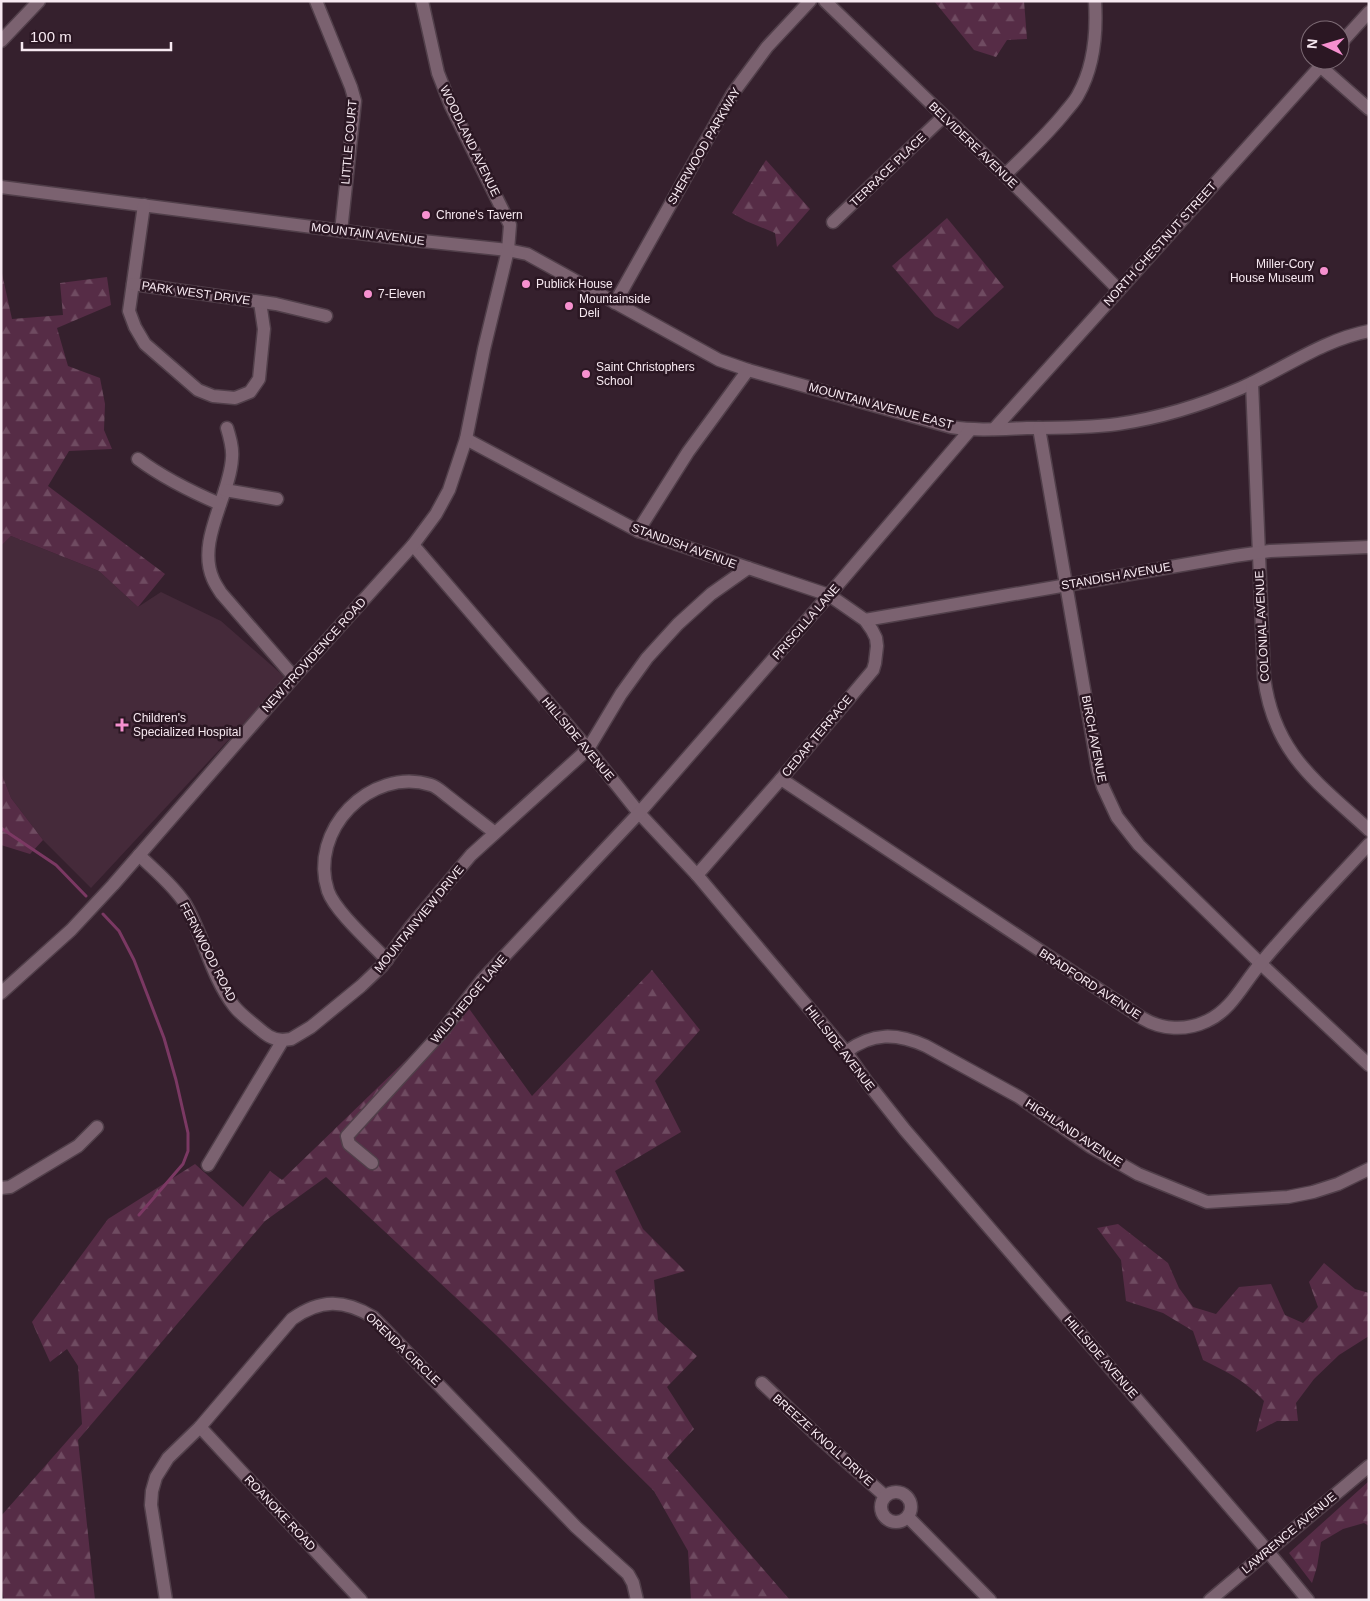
<svg xmlns="http://www.w3.org/2000/svg" width="1370" height="1601" font-family="Arial,sans-serif">
  <style>
    .built { fill: #452a3a }
    .forest { fill: url(#forest-firs) }
    .lines { fill: none; stroke-linecap: round; stroke-linejoin: round }
    .stream { stroke: #7b3863; stroke-width: 3 }
    .minor-casing { stroke: #513f4a; stroke-width: 15 }
    .minor { stroke: #7b6270; stroke-width: 12 }
    .poi-dot { fill: #f690cf; stroke: #2b1723; stroke-width: 2 }
    .labels { text-anchor: middle; dominant-baseline: central; stroke-width: 5; stroke-linejoin: round; paint-order: stroke }
    .street-label { font-size: 12px; fill: #f7e9f1; stroke: #2b1723 }
    .poi-label { font-size: 12px; fill: #f7e9f1; stroke: #2b1723; text-anchor: start }
  </style>
  <defs>
    <pattern id="forest-firs" width="22" height="20" patternUnits="userSpaceOnUse" patternTransform="scale(1.25)"><rect width="22" height="20" fill="#562c46"/><path d="M5 1l3.5 6h-7zM16 11l3.5 6h-7z" fill="#6f4b61"/></pattern>
  </defs>
  <rect width="100%" height="100%" fill="#35202d"/>
  <!-- built -->
  <path class="built" d="M 11,536 L 99,571 L 138,607 L 161,592 L 221,621 L 286,678 L 91,888 L 43,840 L 11,798 L 1,772 L 1,546 Z"/>
  <!-- forest -->
  <g class="forest">
    <path d="M 934,1 L 1024,1 L 1027,39 L 1007,40 L 996,57 L 974,50 Z"/>
    <path d="M 766,160 L 810,209 L 777,247 L 775,233 L 746,221 L 732,213 Z"/>
    <path d="M 947,218 L 1004,287 L 958,329 L 935,316 L 892,266 Z"/>
    <path d="M 1,269 L 12,319 L 63,315 L 60,283 L 107,277 L 111,305 L 57,328 L 68,366 L 100,378 L 105,404 L 104,430 L 112,449 L 69,451 L 48,486 L 165,574 L 138,607 L 99,571 L 11,536 L 1,546 Z"/>
    <path d="M 1,772 L 11,798 L 43,840 L 30,854 L 1,845 Z"/>
    <path d="M 652,970 L 700,1030 L 655,1081 L 681,1132 L 615,1171 L 643,1229 L 685,1271 L 654,1280 L 658,1320 L 697,1356 L 667,1387 L 694,1429 L 667,1458 L 790,1600 L 691,1600 L 688,1551 L 654,1491 L 496,1335 L 326,1177 L 265,1221 L 78,1440 L 95,1600 L 4,1600 L 1,1586 L 1,1516 L 82,1424 L 78,1366 L 67,1349 L 50,1362 L 32,1322 L 108,1219 L 195,1164 L 243,1207 L 270,1171 L 282,1180 L 465,1003 L 532,1096 Z"/>
    <path d="M 1118,1224 L 1168,1263 L 1179,1288 L 1193,1307 L 1216,1314 L 1239,1287 L 1271,1284 L 1285,1315 L 1303,1323 L 1318,1307 L 1309,1282 L 1324,1263 L 1355,1289 L 1369,1293 L 1369,1336 L 1339,1355 L 1314,1379 L 1296,1403 L 1298,1421 L 1277,1421 L 1256,1432 L 1264,1401 C 1247,1382 1226,1371 1203,1360 L 1193,1331 L 1163,1313 L 1126,1301 L 1121,1260 L 1097,1228 Z"/>
    <path d="M 1369,1481 L 1369,1526 L 1364,1523 L 1343,1529 L 1321,1542 L 1317,1567 L 1312,1583 L 1289,1553 Z"/>
  </g>
  <g class="lines">
    <!-- stream -->
    <g class="stream">
      <path d="M 1,828 L 56,865 L 86,896"/>
      <path d="M 103,914 L 119,931 L 134,960 L 164,1038 L 176,1080 L 188,1133 L 188,1151 L 183,1164 L 139,1215"/>
    </g>
    <defs>
      <g id="minor">
        <path d="M 316,1 L 351,87 L 355,101 L 341,231"/>
        <path d="M 825,1 L 1005,175 L 1119,290"/>
        <path d="M 1,41 L 39,1"/>
        <path d="M 1340,44 L 1369,12"/>
        <path d="M 1320,66 L 1369,109"/>
        <path d="M 1005,175 C 1026,154 1048,134 1066,111 C 1070,106 1075,101 1078,95 C 1094,67 1097,33 1095,1"/>
        <path d="M 1,187 L 413,240 L 508,250 L 527,254 L 719,360 L 748,370 L 951,427 C 976,431 1001,429 1027,428 C 1057,428 1088,428 1118,424 C 1159,418 1202,405 1241,388 C 1284,369 1322,340 1369,331"/>
        <path d="M 144,205 L 129,311 L 135,327 L 145,344 L 198,390 L 213,396 L 235,398 L 250,392 L 259,379 L 264,329 L 260,302"/>
        <path d="M 833,222 L 943,117"/>
        <path d="M 133,284 L 276,304 L 326,316"/>
        <path d="M 615,303 L 733,93 L 767,47 L 810,1"/>
        <path d="M 1252,383 L 1264,677 C 1274,754 1316,781 1369,830"/>
        <path d="M 227,428 C 230,438 233,448 232,458 C 230,496 196,541 213,579 C 215,584 218,588 221,593 L 294,677"/>
        <path d="M 1039,428 L 1098,770 L 1103,787 L 1117,817 L 1139,845 L 1260,963 L 1369,1065"/>
        <path d="M 994,429 L 1326,60"/>
        <path d="M 466,439 L 638,531 L 829,595 L 865,620 L 872,630 L 876,638 L 877,646 L 875,663 L 873,670 L 781,779 L 697,875"/>
        <path d="M 138,459 C 162,477 192,492 220,504"/>
        <path d="M 225,490 L 277,499"/>
        <path d="M 638,531 L 688,452 L 748,370"/>
        <path d="M 413,545 L 588,749 L 639,813 L 697,875 L 846,1052 L 867,1082 L 905,1130 L 1260,1542 L 1308,1600"/>
        <path d="M 865,620 L 1234,556 L 1270,551 L 1369,547"/>
        <path d="M 781,779 L 1142,1018 C 1162,1030 1186,1031 1207,1021 C 1232,1010 1244,982 1261,963 C 1295,922 1333,883 1369,844"/>
        <path d="M 139,855 C 154,870 172,884 184,902 C 204,935 210,975 234,1006 C 240,1014 249,1020 257,1027 C 265,1034 272,1040 283,1040"/>
        <path d="M 387,960 C 371,943 335,911 328,891 C 308,831 370,766 431,785 C 438,787 444,794 450,798 C 465,810 480,821 495,833"/>
        <path d="M 1,993 L 71,930 L 113,885 L 294,677 L 413,545 L 436,514 L 449,490 L 466,439 L 484,349 L 508,250 L 510,225 L 451,106 L 438,73 L 422,1"/>
        <path d="M 846,1052 C 872,1032 897,1033 926,1046 L 1019,1097 L 1091,1147 L 1138,1174 L 1207,1202 L 1288,1197 L 1313,1192 L 1338,1184 L 1369,1169"/>
        <path d="M 372,1163 L 349,1144 L 347,1136 L 440,1034 L 482,980 L 639,813 L 829,595 L 970,430"/>
        <path d="M 208,1165 L 283,1040 L 291,1039 L 311,1027 L 361,986 L 382,966 L 412,925 L 471,855 L 588,749 L 621,694 L 647,658 L 678,624 L 711,594 L 748,568"/>
        <path d="M 1,1188 L 10,1187 L 78,1146 L 97,1127"/>
        <path d="M 762,1383 L 823,1441 L 885,1496"/>
        <path d="M 200,1427 L 361,1600"/>
        <circle cx="896" cy="1507" r="15"/>
        <path d="M 908,1517 L 990,1600"/>
        <path d="M 166,1600 L 151,1505 L 152,1491 L 156,1477 L 168,1458 L 200,1427 L 292,1319 C 320,1299 344,1299 373,1317 L 576,1527 L 628,1574 L 633,1583 L 637,1600"/>
        <path d="M 1210,1600 L 1369,1466"/>
      </g>
    </defs>
    <!-- minor casing -->
    <use href="#minor" class="minor-casing"/>
    <!-- minor -->
    <use href="#minor" class="minor"/>
  </g>
  <!-- markers -->
  <g class="poi-dot">
    <circle cx="426" cy="215" r="5"/>
    <circle cx="1324" cy="271" r="5"/>
    <circle cx="526" cy="284" r="5"/>
    <circle cx="368" cy="294" r="5"/>
    <circle cx="569" cy="306" r="5"/>
    <circle cx="586" cy="374" r="5"/>
    <path d="M119.5 717.5h5v5h5v5h-5v5h-5v-5h-5v-5h5z"/>
  </g>
  <g class="labels">
    <!-- street labels -->
    <g class="street-label">
      <text transform="translate(470 141) rotate(64)">WOODLAND AVENUE</text>
      <text transform="translate(349 142) rotate(-85)">LITTLE COURT</text>
      <text transform="translate(973 145) rotate(44)">BELVIDERE AVENUE</text>
      <text transform="translate(704 146) rotate(-60)">SHERWOOD PARKWAY</text>
      <text transform="translate(888 170) rotate(-44)">TERRACE PLACE</text>
      <text transform="translate(368 234) rotate(7)">MOUNTAIN AVENUE</text>
      <text transform="translate(1160 244) rotate(-48)">NORTH CHESTNUT STREET</text>
      <text transform="translate(196 293) rotate(8)">PARK WEST DRIVE</text>
      <text transform="translate(881 406) rotate(15)">MOUNTAIN AVENUE EAST</text>
      <text transform="translate(684 546) rotate(20)">STANDISH AVENUE</text>
      <text transform="translate(1116 576) rotate(-10)">STANDISH AVENUE</text>
      <text transform="translate(806 622) rotate(-49)">PRISCILLA LANE</text>
      <text transform="translate(1262 626) rotate(-93)">COLONIAL AVENUE</text>
      <text transform="translate(314 655) rotate(-48)">NEW PROVIDENCE ROAD</text>
      <text transform="translate(817 736) rotate(-50)">CEDAR TERRACE</text>
      <text transform="translate(578 739) rotate(50)">HILLSIDE AVENUE</text>
      <text transform="translate(1094 739) rotate(79)">BIRCH AVENUE</text>
      <text transform="translate(419 919) rotate(-51)">MOUNTAINVIEW DRIVE</text>
      <text transform="translate(208 952) rotate(63)">FERNWOOD ROAD</text>
      <text transform="translate(1090 984) rotate(33)">BRADFORD AVENUE</text>
      <text transform="translate(469 999) rotate(-50)">WILD HEDGE LANE</text>
      <text transform="translate(840 1048) rotate(52)">HILLSIDE AVENUE</text>
      <text transform="translate(1074 1133) rotate(33)">HIGHLAND AVENUE</text>
      <text transform="translate(403 1349) rotate(44)">ORENDA CIRCLE</text>
      <text transform="translate(1101 1357) rotate(49)">HILLSIDE AVENUE</text>
      <text transform="translate(823 1440) rotate(42)">BREEZE KNOLL DRIVE</text>
      <text transform="translate(280 1513) rotate(47)">ROANOKE ROAD</text>
      <text transform="translate(1289 1533) rotate(-40)">LAWRENCE AVENUE</text>
    </g>
    <!-- poi labels -->
    <g class="poi-label">
      <text x="436" y="215">Chrone's Tavern</text>
      <text x="1314" y="264" text-anchor="end">Miller-Cory<tspan x="1314" dy="14">House Museum</tspan></text>
      <text x="536" y="284">Publick House</text>
      <text x="378" y="294">7-Eleven</text>
      <text x="579" y="299">Mountainside<tspan x="579" dy="14">Deli</tspan></text>
      <text x="596" y="367">Saint Christophers<tspan x="596" dy="14">School</tspan></text>
      <text x="133" y="718">Children's<tspan x="133" dy="14">Specialized Hospital</tspan></text>
    </g>
  </g>
  <!-- border -->
  <rect width="1370" height="1601" fill="none" stroke="#f7e9f1" stroke-width="5"/>
  <!-- north arrow -->
  <g transform="translate(1325 45) rotate(275)"><circle r="24" fill="#2b1723" stroke="#7d6b75"/>
  <path d="M0-4L9 19L0 12L-9 19Z" fill="#f690cf"/>
  <text y="-8" font-size="14" font-weight="bold" text-anchor="middle" fill="#f7e9f1">N</text>
  </g>
  <!-- scale -->
  <path d="M22 42v8h149v-8" fill="none" stroke="#f7e9f1" stroke-width="2.5"/>
  <text x="30" y="42" font-size="15" fill="#f7e9f1" stroke="#2b1723" stroke-width="4" paint-order="stroke">100 m</text>
</svg>
